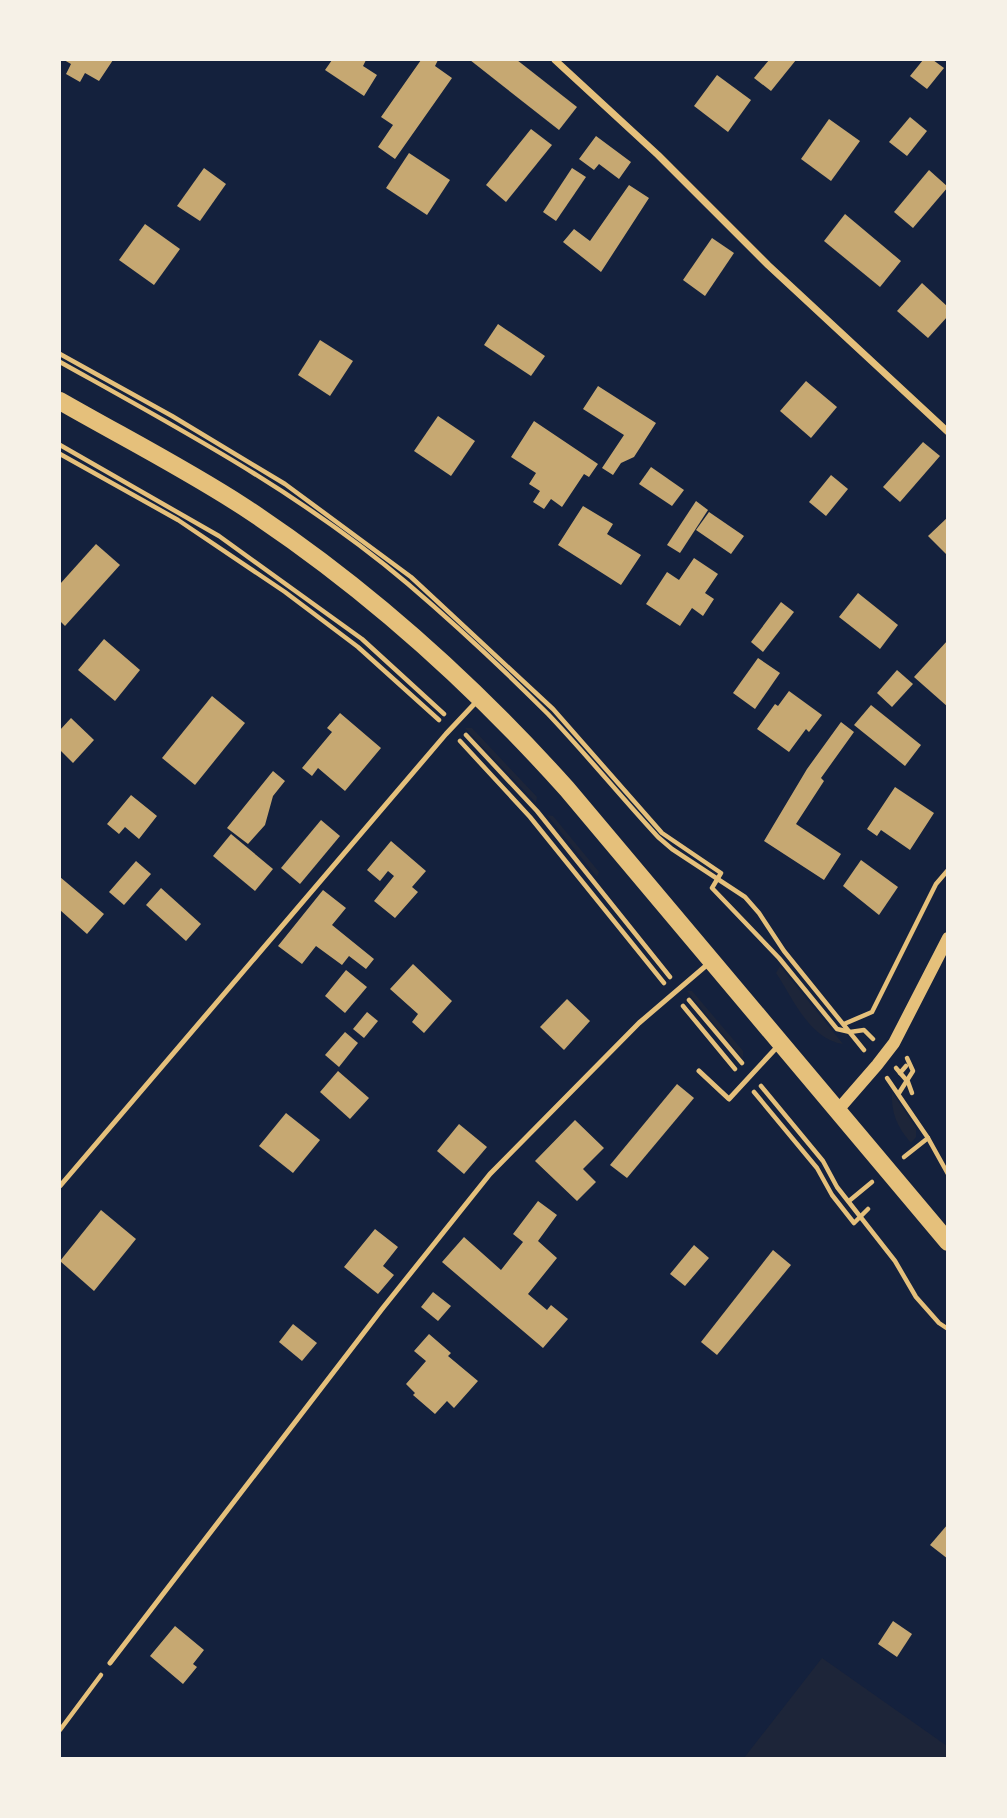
<svg xmlns="http://www.w3.org/2000/svg" width="1007" height="1818" font-family="'Sofia Sans Condensed',sans-serif">
  <style>
    .green { fill: #1d2539 }
    .building { fill: #c6a872 }
    .lines { fill: none; stroke-linecap: round; stroke-linejoin: round }
    .path { stroke: #e5c07b; stroke-width: 4.5 }
    .service { stroke: #e5c07b; stroke-width: 5 }
    .minor { stroke: #e5c07b; stroke-width: 7 }
    .tertiary { stroke: #e5c07b; stroke-width: 12 }
    .primary { stroke: #e5c07b; stroke-width: 18 }
  </style>
  <rect width="100%" height="100%" fill="#14213d"/>
  <!-- green -->
  <g class="green">
    <path d="M 465,728 L 472,728 L 537,797 L 536,803 Z"/>
    <path d="M 547,815 L 553,816 L 599,872 L 597,877 Z"/>
    <path d="M 780,966 L 843,1044 C 809,1039 793,998 776,973 Z"/>
    <path d="M 687,991 L 692,991 L 743,1051 L 743,1059 Z"/>
    <path d="M 892,1092 L 916,1128 L 916,1137 L 911,1143 C 897,1127 891,1113 892,1092 Z"/>
    <path d="M 822,1658 L 947,1746 L 947,1758 L 744,1758 Z"/>
  </g>
  <!-- building -->
  <g class="building">
    <path d="M 64,60 L 113,60 L 99,81 L 85,73 L 80,82 L 66,74 L 71,64 Z"/>
    <path d="M 332,60 L 366,60 L 363,66 L 377,75 L 364,96 L 325,70 Z"/>
    <path d="M 421,60 L 438,60 L 435,66 L 452,78 L 395,159 L 378,147 L 393,125 L 381,117 Z"/>
    <path d="M 470,60 L 517,60 L 577,107 L 559,130 Z"/>
    <path d="M 769,60 L 796,60 L 771,91 L 754,78 Z"/>
    <path d="M 923,60 L 933,60 L 944,68 L 927,89 L 910,76 Z"/>
    <path d="M 717,75 L 751,100 L 728,132 L 694,106 Z"/>
    <path d="M 910,117 L 927,131 L 907,156 L 889,142 Z"/>
    <path d="M 829,119 L 860,141 L 831,181 L 801,159 Z"/>
    <path d="M 531,129 L 552,145 L 506,202 L 486,185 Z"/>
    <path d="M 596,136 L 631,162 L 619,179 L 599,164 L 594,170 L 579,159 Z"/>
    <path d="M 409,153 L 450,180 L 427,215 L 386,188 Z"/>
    <path d="M 204,168 L 226,184 L 200,221 L 177,206 Z"/>
    <path d="M 572,168 L 586,177 L 556,221 L 543,212 Z"/>
    <path d="M 929,170 L 948,187 L 913,228 L 894,212 Z"/>
    <path d="M 629,185 L 649,198 L 601,272 L 563,242 L 574,229 L 590,241 Z"/>
    <path d="M 845,214 L 901,261 L 880,287 L 824,241 Z"/>
    <path d="M 145,224 L 180,249 L 154,285 L 119,260 Z"/>
    <path d="M 712,238 L 734,253 L 705,296 L 683,280 Z"/>
    <path d="M 922,283 L 948,307 L 948,316 L 928,338 L 897,311 Z"/>
    <path d="M 498,324 L 545,356 L 531,376 L 484,345 Z"/>
    <path d="M 320,340 L 353,361 L 330,396 L 298,375 Z"/>
    <path d="M 806,381 L 837,407 L 811,438 L 780,411 Z"/>
    <path d="M 598,386 L 656,423 L 634,457 L 621,463 L 613,475 L 602,468 L 624,435 L 583,409 Z"/>
    <path d="M 438,416 L 475,441 L 451,476 L 414,451 Z"/>
    <path d="M 534,421 L 598,464 L 589,477 L 584,474 L 562,507 L 551,499 L 544,509 L 533,502 L 540,491 L 529,484 L 536,473 L 511,457 Z"/>
    <path d="M 923,442 L 940,456 L 900,502 L 883,487 Z"/>
    <path d="M 651,467 L 684,490 L 672,506 L 639,484 Z"/>
    <path d="M 831,475 L 848,489 L 826,516 L 809,502 Z"/>
    <path d="M 696,501 L 708,510 L 680,553 L 667,545 Z"/>
    <path d="M 583,506 L 613,524 L 607,534 L 641,555 L 621,585 L 558,545 Z"/>
    <path d="M 709,512 L 744,536 L 731,554 L 696,530 Z"/>
    <path d="M 948,517 L 948,556 L 928,536 Z"/>
    <path d="M 96,544 L 120,565 L 65,626 L 60,621 L 60,584 Z"/>
    <path d="M 694,558 L 718,574 L 705,593 L 714,599 L 703,616 L 692,608 L 680,626 L 646,604 L 667,572 L 679,580 Z"/>
    <path d="M 858,593 L 898,625 L 880,649 L 839,617 Z"/>
    <path d="M 781,602 L 794,612 L 763,652 L 751,642 Z"/>
    <path d="M 104,639 L 140,670 L 115,701 L 78,670 Z"/>
    <path d="M 948,640 L 948,707 L 914,677 Z"/>
    <path d="M 758,658 L 780,673 L 755,709 L 733,693 Z"/>
    <path d="M 897,670 L 913,684 L 892,707 L 877,693 Z"/>
    <path d="M 789,691 L 822,715 L 809,732 L 806,729 L 789,752 L 757,729 L 775,704 L 778,706 Z"/>
    <path d="M 212,696 L 245,723 L 195,785 L 162,758 Z"/>
    <path d="M 871,705 L 921,745 L 905,766 L 854,725 Z"/>
    <path d="M 340,713 L 381,748 L 345,791 L 318,768 L 312,776 L 302,768 L 332,732 L 327,728 Z"/>
    <path d="M 71,718 L 94,740 L 73,763 L 60,750 L 60,730 Z"/>
    <path d="M 841,722 L 854,732 L 821,778 L 824,781 L 796,824 L 841,854 L 824,880 L 764,841 L 807,769 Z"/>
    <path d="M 273,771 L 285,781 L 273,796 L 265,825 L 248,844 L 227,828 Z"/>
    <path d="M 895,787 L 934,813 L 910,850 L 881,830 L 877,836 L 867,829 Z"/>
    <path d="M 131,795 L 157,816 L 139,839 L 125,827 L 119,834 L 107,824 Z"/>
    <path d="M 321,820 L 340,836 L 300,884 L 281,868 Z"/>
    <path d="M 231,834 L 273,869 L 255,891 L 213,856 Z"/>
    <path d="M 391,841 L 426,871 L 412,887 L 418,892 L 395,918 L 374,901 L 394,876 L 388,871 L 380,881 L 367,870 Z"/>
    <path d="M 861,860 L 898,887 L 879,915 L 843,886 Z"/>
    <path d="M 136,861 L 151,874 L 124,905 L 109,892 Z"/>
    <path d="M 60,877 L 104,914 L 87,934 L 60,910 Z"/>
    <path d="M 161,888 L 201,924 L 186,941 L 146,905 Z"/>
    <path d="M 323,890 L 346,908 L 332,925 L 374,959 L 366,969 L 349,956 L 342,965 L 316,946 L 302,964 L 278,946 Z"/>
    <path d="M 413,964 L 452,1001 L 424,1033 L 412,1022 L 418,1014 L 390,989 Z"/>
    <path d="M 346,970 L 367,987 L 345,1013 L 325,996 Z"/>
    <path d="M 567,999 L 590,1021 L 564,1050 L 540,1027 Z"/>
    <path d="M 367,1012 L 378,1021 L 364,1038 L 353,1029 Z"/>
    <path d="M 345,1032 L 358,1043 L 339,1067 L 325,1055 Z"/>
    <path d="M 338,1071 L 369,1098 L 350,1119 L 320,1092 Z"/>
    <path d="M 677,1084 L 694,1098 L 627,1178 L 610,1165 Z"/>
    <path d="M 286,1113 L 320,1140 L 293,1173 L 259,1146 Z"/>
    <path d="M 575,1120 L 604,1148 L 583,1169 L 596,1182 L 577,1201 L 535,1161 Z"/>
    <path d="M 459,1124 L 487,1147 L 464,1174 L 437,1151 Z"/>
    <path d="M 538,1201 L 557,1215 L 538,1241 L 557,1258 L 528,1294 L 547,1310 L 551,1305 L 568,1319 L 543,1348 L 442,1262 L 464,1237 L 501,1270 L 523,1242 L 513,1234 Z"/>
    <path d="M 101,1210 L 136,1239 L 94,1291 L 60,1261 Z"/>
    <path d="M 375,1229 L 398,1247 L 383,1266 L 394,1275 L 378,1294 L 344,1267 Z"/>
    <path d="M 694,1245 L 709,1258 L 685,1286 L 670,1274 Z"/>
    <path d="M 773,1250 L 791,1265 L 717,1355 L 701,1342 Z"/>
    <path d="M 433,1292 L 451,1306 L 438,1321 L 421,1307 Z"/>
    <path d="M 293,1324 L 317,1343 L 302,1361 L 279,1342 Z"/>
    <path d="M 429,1334 L 451,1353 L 448,1356 L 478,1381 L 454,1408 L 447,1401 L 435,1414 L 413,1395 L 415,1393 L 406,1384 L 426,1361 L 414,1351 Z"/>
    <path d="M 948,1524 L 948,1559 L 930,1545 Z"/>
    <path d="M 893,1621 L 912,1634 L 897,1657 L 878,1644 Z"/>
    <path d="M 175,1626 L 204,1650 L 193,1664 L 197,1667 L 183,1684 L 150,1656 Z"/>
  </g>
  <g class="lines">
    <!-- path -->
    <g class="path">
      <path d="M 60,354 L 172,416 L 285,484 L 411,577 L 553,709 L 662,833 L 721,873 L 712,888 L 779,958 L 837,1029 L 850,1032 L 864,1030 L 873,1039"/>
      <path d="M 60,362 C 180,429 302,494 408,584 C 456,625 503,669 548,714 C 586,754 621,797 658,837 L 672,849 L 745,897 L 759,913 L 784,951 L 864,1050"/>
      <path d="M 60,445 L 219,536 L 362,639 L 444,714"/>
      <path d="M 60,454 L 178,520 L 285,592 L 358,647 L 439,720"/>
      <path d="M 466,735 L 537,811 L 670,977"/>
      <path d="M 460,741 L 530,817 L 664,983"/>
      <path d="M 689,1000 L 742,1063"/>
      <path d="M 683,1006 L 735,1069"/>
      <path d="M 844,1024 L 872,1012 L 936,884 L 948,870"/>
      <path d="M 896,1068 L 908,1082 L 912,1093"/>
      <path d="M 900,1073 L 906,1066"/>
      <path d="M 887,1078 L 928,1138 L 948,1174"/>
      <path d="M 761,1086 L 823,1161 L 837,1187 L 895,1261 L 916,1297 L 939,1323 L 948,1329"/>
      <path d="M 754,1092 L 817,1168 L 832,1195 L 854,1223 L 868,1209"/>
      <path d="M 899,1093 L 913,1071 L 907,1058"/>
      <path d="M 904,1157 L 928,1138"/>
      <path d="M 849,1201 L 872,1182"/>
      <path d="M 60,1730 L 101,1675"/>
    </g>
    <!-- service -->
    <g class="service">
      <path d="M 699,1071 L 729,1099 L 778,1046"/>
      <path d="M 60,1186 L 446,734 L 478,700"/>
      <path d="M 110,1663 L 382,1309 L 490,1174 L 639,1023 L 708,964"/>
    </g>
    <!-- minor -->
    <path class="minor" d="M 555,60 L 658,155 L 768,265 L 948,432"/>
    <!-- tertiary -->
    <path class="tertiary" d="M 837,1111 L 877,1065 L 894,1043 L 948,938"/>
    <!-- primary -->
    <path class="primary" d="M 60,401 C 121,436 184,468 244,507 C 364,586 471,682 567,789 L 948,1242"/>
  </g>
  <!-- border -->
  <rect width="1007" height="1818" fill="none" stroke="#f6f1e7" stroke-width="122"/>
</svg>
